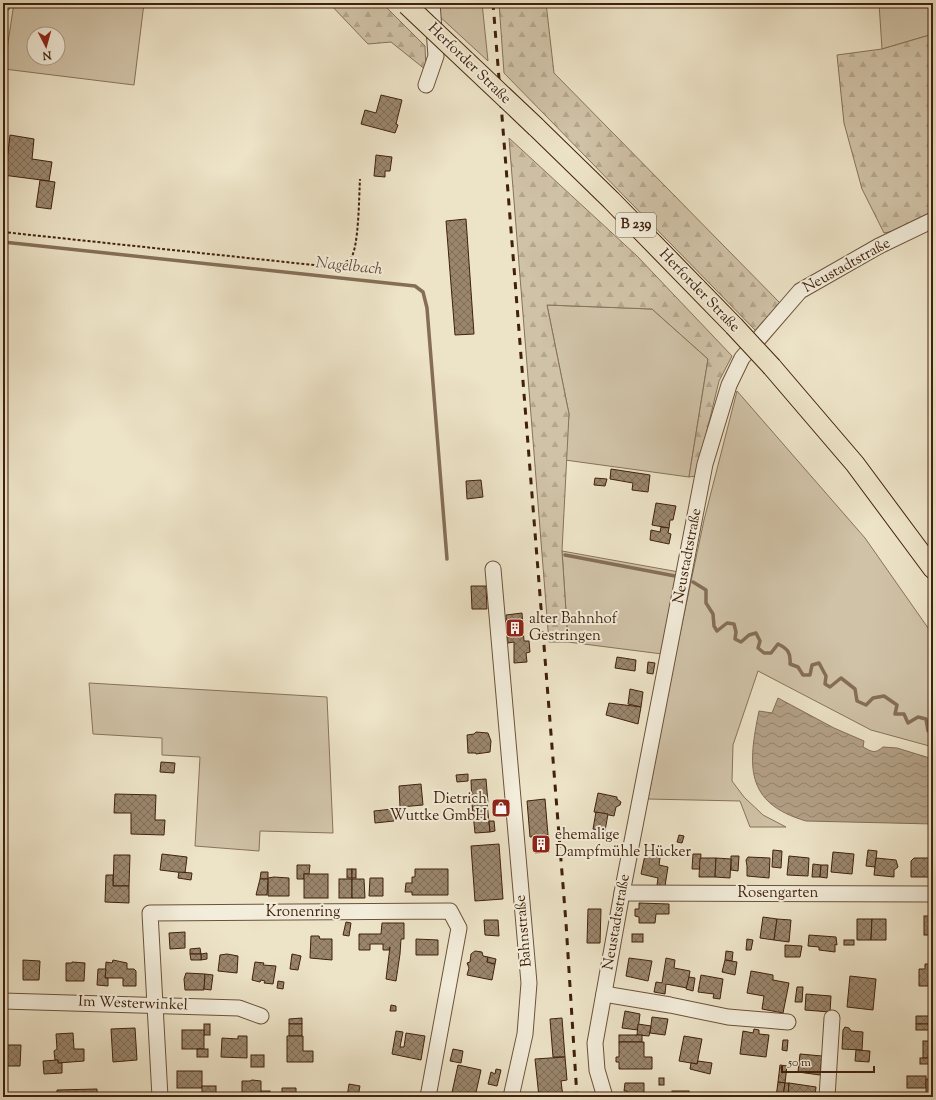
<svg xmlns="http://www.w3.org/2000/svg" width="936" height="1100" font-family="'Sorts Mill Goudy',serif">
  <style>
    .green { fill: #d0c2a7; stroke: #887259; fill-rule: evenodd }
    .forest { fill: url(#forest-firs); stroke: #887259 }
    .water { fill: url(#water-waves); stroke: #856e55 }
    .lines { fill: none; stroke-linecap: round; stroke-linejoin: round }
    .stream { stroke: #856e55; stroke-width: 3.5 }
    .building { fill: url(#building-cross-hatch); stroke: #41210b }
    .minor-casing { stroke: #6c523a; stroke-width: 17 }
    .major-casing { stroke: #41210b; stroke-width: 21 }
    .path { stroke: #41210b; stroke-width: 2; stroke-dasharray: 3 2; stroke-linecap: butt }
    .minor { stroke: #f3eddb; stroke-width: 15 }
    .major { stroke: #ede3c7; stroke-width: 19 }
    .rail { stroke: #41210b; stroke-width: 3; stroke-dasharray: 7 7; stroke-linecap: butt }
    .major-bridge-casing { stroke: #41210b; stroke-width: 21; stroke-linecap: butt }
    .major-bridge { stroke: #ede3c7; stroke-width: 19 }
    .labels { text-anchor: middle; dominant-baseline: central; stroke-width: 4; stroke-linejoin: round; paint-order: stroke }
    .shield { fill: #f3eddb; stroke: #765e49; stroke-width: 1 }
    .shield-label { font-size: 14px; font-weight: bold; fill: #41210b }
    .street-label { font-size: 15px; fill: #41210b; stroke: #f3eddb }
    .poi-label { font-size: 15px; fill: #41210b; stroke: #f3eddb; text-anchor: start }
    .water-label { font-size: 16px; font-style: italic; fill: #694e36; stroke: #f3eddb }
  </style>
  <defs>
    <pattern id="forest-firs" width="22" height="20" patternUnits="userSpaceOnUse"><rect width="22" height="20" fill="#d0c2a7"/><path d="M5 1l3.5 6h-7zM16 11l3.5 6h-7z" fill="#b4a68e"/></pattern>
    <pattern id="water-waves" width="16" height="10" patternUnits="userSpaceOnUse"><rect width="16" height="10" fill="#b3a187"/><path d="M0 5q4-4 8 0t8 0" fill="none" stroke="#93836d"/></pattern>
    <pattern id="building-cross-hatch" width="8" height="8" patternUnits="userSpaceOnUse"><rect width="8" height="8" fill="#9a866d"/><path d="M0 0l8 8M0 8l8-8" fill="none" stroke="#7f6d58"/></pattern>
  </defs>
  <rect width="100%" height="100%" fill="#ede3c7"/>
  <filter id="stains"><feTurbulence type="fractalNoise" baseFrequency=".005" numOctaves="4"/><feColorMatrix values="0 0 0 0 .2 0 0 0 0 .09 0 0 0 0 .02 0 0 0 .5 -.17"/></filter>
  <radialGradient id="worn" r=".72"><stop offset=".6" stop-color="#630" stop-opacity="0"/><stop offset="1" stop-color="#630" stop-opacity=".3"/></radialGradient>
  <!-- green -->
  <g class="green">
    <path d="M 14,3 L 144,3 L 134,85 L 4,69 ZM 34,34 L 58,34 L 58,58 L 34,58 Z"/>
    <path d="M 436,3 L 482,3 L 488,61 L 438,15 Z"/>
    <path d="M 879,3 L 933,3 L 933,34 L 882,49 Z"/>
    <path d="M 547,305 L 652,309 L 708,359 L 689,477 L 565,460 L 569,414 Z"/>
    <path d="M 737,391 L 865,538 L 933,635 L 933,747 L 871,730 L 758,671 L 733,745 L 732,781 L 744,797 L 763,815 L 786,827 L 750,827 L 740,801 L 648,799 L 675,657 L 704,520 Z"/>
    <path d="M 562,551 L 679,572 L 662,654 L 568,642 Z"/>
    <path d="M 89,683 L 327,697 L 333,833 L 260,831 L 259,851 L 195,846 L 200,757 L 162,755 L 162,738 L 93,734 Z"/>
  </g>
  <!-- forest -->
  <g class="forest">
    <path d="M 329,3 L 382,3 L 425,46 L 426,70 L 391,42 L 368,44 Z"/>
    <path d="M 499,3 L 546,3 L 554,73 L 780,303 L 756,331 L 504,73 Z"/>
    <path d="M 933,34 L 933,215 L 904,229 L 884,233 L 862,189 L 844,123 L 837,55 L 882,49 Z"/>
    <path d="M 509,138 L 637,256 L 732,356 L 719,381 L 696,476 L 689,477 L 708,359 L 652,309 L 547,305 L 569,414 L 562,551 L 568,642 L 549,642 Z"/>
  </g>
  <!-- water -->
  <path class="water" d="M 778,698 L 834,728 L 864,741 L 863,747 C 872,752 875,754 883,747 L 897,748 L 933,759 L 933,824 L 806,821 C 744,803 748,765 759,711 L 772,713 Z"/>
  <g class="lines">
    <!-- stream -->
    <g class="stream">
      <path d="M 3,242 L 415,286 L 423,292 L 427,308 L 447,559"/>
      <path d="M 565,555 L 675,576"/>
      <path d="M 693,582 L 706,590 L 706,603 L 713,614 L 714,626 L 717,631 L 727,623 L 734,624 L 736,632 L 735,639 L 741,642 L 749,635 L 756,633 L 760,641 L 758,648 L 764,653 L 771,653 L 778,644 C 788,649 791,653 790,664 L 798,667 L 803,675 L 810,675 L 812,665 L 819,663 L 826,676 L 825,684 L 830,687 L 841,678 L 855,689 L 857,701 L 866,705 L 873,698 L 884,696 L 897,705 L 895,714 L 904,714 L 908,723 L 918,717 L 926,719 L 928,731 L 933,733"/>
    </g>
  </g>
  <!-- building -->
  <g class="building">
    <path d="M 381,95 L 402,100 L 396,124 L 398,125 L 395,133 L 361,124 L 365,110 L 376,113 Z"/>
    <path d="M 10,135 L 34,139 L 32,159 L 52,162 L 49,181 L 3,175 L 3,160 L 7,161 Z"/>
    <path d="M 376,155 L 392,157 L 390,171 L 385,171 L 385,177 L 374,176 Z"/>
    <path d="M 40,180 L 55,182 L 51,209 L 36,207 Z"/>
    <path d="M 466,219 L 474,334 L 455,335 L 446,221 Z"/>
    <path d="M 611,469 L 650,475 L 648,492 L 632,490 L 633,483 L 610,479 Z"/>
    <path d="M 595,478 L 607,479 L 605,486 L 594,485 Z"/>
    <path d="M 481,480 L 483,497 L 467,499 L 466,481 Z"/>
    <path d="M 656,503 L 676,506 L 673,520 L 670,520 L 669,528 L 652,525 Z"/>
    <path d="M 661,527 L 669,528 L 668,533 L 671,534 L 669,544 L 650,540 L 651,530 L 660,532 Z"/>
    <path d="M 471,586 L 486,586 L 487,609 L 472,609 Z"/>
    <path d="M 522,613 L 524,641 L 529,641 L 530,652 L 526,653 L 527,662 L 514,663 L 514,642 L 508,643 L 506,615 Z"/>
    <path d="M 617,657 L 636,660 L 635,671 L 615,668 Z"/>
    <path d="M 648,662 L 655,663 L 653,674 L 647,673 Z"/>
    <path d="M 630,689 L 643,692 L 641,707 L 628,704 Z"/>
    <path d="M 609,703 L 641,707 L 638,724 L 606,715 Z"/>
    <path d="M 476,732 L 488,733 L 491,741 L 490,752 L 476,754 L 476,753 L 468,753 L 467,735 L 474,734 Z"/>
    <path d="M 161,762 L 175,763 L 174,773 L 160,772 Z"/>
    <path d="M 468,774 L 468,781 L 457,782 L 456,775 Z"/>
    <path d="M 486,779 L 488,803 L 472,804 L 471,780 Z"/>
    <path d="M 421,784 L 423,805 L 400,807 L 399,786 Z"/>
    <path d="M 598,793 L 617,797 L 617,799 L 621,802 L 620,805 L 616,807 L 614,816 L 594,812 Z"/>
    <path d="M 115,794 L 156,795 L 155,820 L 165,820 L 164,835 L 131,834 L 131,813 L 114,813 Z"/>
    <path d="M 545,799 L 548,835 L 530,837 L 527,801 Z"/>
    <path d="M 487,803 L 490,832 L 475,833 L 472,804 Z"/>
    <path d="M 393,809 L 394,821 L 375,823 L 374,811 Z"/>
    <path d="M 596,812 L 608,814 L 605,831 L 593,829 Z"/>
    <path d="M 489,821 L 494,821 L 495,831 L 490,832 Z"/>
    <path d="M 548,835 L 549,852 L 535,853 L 534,836 Z"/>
    <path d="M 679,835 L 684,836 L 682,843 L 677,842 Z"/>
    <path d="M 499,844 L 503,899 L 475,901 L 471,846 Z"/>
    <path d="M 773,850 L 782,851 L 781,868 L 772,867 Z"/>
    <path d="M 868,850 L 877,851 L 875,867 L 866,866 Z"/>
    <path d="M 833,852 L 854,854 L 852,874 L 831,872 Z"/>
    <path d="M 162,854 L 187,857 L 185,873 L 160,870 Z"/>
    <path d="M 693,854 L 701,854 L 700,869 L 692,869 Z"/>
    <path d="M 114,855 L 130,855 L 129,886 L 113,886 Z"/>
    <path d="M 645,855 L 660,858 L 659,865 L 668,867 L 665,886 L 657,885 L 658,878 L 641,874 Z"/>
    <path d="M 731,856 L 739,856 L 738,871 L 731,870 Z"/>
    <path d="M 789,856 L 809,858 L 808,876 L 787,875 Z"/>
    <path d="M 748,857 L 770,858 L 769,878 L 747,876 L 747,866 L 746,860 Z"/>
    <path d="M 700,858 L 716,858 L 715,877 L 699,877 Z"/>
    <path d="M 716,858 L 731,859 L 730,878 L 715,877 Z"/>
    <path d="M 876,858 L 896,860 L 898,867 L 894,870 L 894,877 L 874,875 Z"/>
    <path d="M 914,858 L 932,858 L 932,877 L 911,877 L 911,861 Z"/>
    <path d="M 813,864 L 821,865 L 820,877 L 812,877 Z"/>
    <path d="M 297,865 L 310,865 L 309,874 L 304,874 L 304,879 L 297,879 Z"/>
    <path d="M 821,865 L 828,865 L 827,878 L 820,877 Z"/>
    <rect x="347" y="869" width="5" height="9"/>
    <rect x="352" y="869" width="4" height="9"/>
    <path d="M 415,869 L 448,869 L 448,895 L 412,895 L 412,892 L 405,892 L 406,883 L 412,883 L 412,877 L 415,877 Z"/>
    <path d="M 179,872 L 192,873 L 191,880 L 178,878 Z"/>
    <path d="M 261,872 L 268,872 L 268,879 L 260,879 Z"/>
    <rect x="304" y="874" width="24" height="24"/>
    <path d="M 106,875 L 113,875 L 113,886 L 129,886 L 129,903 L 105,902 Z"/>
    <path d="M 274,877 L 289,878 L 289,896 L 268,896 L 268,878 Z"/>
    <path d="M 370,878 L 383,878 L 383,896 L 369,896 Z"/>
    <path d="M 260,879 L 268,879 L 267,895 L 256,895 Z"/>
    <rect x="339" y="879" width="13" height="19"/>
    <path d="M 352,879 L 364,879 L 365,898 L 352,898 Z"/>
    <path d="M 639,903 L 669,904 L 669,914 L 656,914 L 655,923 L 639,923 L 639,917 L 635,916 L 635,909 L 639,909 Z"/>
    <path d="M 588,909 L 601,909 L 600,943 L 587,943 Z"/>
    <rect x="924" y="916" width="9" height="19"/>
    <path d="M 763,917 L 777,919 L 774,940 L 760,938 Z"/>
    <path d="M 777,919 L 791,920 L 789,942 L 774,940 Z"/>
    <path d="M 857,919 L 872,919 L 871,940 L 857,940 Z"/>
    <path d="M 872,919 L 886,919 L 886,940 L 871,940 Z"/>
    <path d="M 484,920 L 498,920 L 499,936 L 485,935 Z"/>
    <path d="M 346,922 L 351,923 L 349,936 L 343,935 Z"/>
    <path d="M 382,923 L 404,923 L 404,939 L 401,939 L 400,954 L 396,981 L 386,979 L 390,947 L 389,950 L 383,950 L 383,944 L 370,944 L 370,950 L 359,950 L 359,934 L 381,934 Z"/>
    <path d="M 185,932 L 185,948 L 170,949 L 169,933 Z"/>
    <rect x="632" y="934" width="11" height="8"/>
    <path d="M 809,935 L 836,937 L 837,945 L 835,944 L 835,952 L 819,950 L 819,947 L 808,946 Z"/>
    <path d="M 311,936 L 319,936 L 320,939 L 332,939 L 332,960 L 310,958 Z"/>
    <path d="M 416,939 L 438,940 L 438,955 L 416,955 Z"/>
    <path d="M 747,939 L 753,940 L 751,950 L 746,950 Z"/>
    <rect x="844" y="940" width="10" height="5"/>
    <path d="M 785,945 L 802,946 L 800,957 L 785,957 Z"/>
    <path d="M 200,948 L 201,954 L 190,954 L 190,949 Z"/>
    <path d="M 475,951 L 482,952 L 483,956 L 488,957 L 487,962 L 495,964 L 492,980 L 467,975 L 469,968 L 467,963 L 470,962 L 471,954 Z"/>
    <path d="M 726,951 L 733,952 L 732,961 L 725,960 Z"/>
    <path d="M 207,953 L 207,959 L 201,960 L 201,954 Z"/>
    <path d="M 190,954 L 201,954 L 201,960 L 191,960 Z"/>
    <path d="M 227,954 L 238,956 L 237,973 L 218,971 L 220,955 Z"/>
    <path d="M 292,954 L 301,956 L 298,970 L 290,969 Z"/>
    <path d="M 488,957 L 496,959 L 495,964 L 487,962 Z"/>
    <path d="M 629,958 L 652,961 L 648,981 L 626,976 Z"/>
    <path d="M 666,958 L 675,960 L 674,968 L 690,971 L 687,988 L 666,984 L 665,994 L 654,992 L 656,982 L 662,983 Z"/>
    <path d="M 23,960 L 40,961 L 39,980 L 23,980 Z"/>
    <path d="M 113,960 L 127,963 L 127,969 L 134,969 L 136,971 L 136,986 L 123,986 L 123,978 L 105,978 L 106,962 L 112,963 Z"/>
    <path d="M 725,960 L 737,962 L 735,975 L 722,972 Z"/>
    <path d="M 72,962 L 85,963 L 84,981 L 66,981 L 66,963 L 72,963 Z"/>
    <path d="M 255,962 L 264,963 L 263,965 L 276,966 L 273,984 L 264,983 L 265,981 L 261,980 L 260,982 L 252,980 Z"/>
    <path d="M 925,964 L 933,964 L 933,986 L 919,986 L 919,969 L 925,969 Z"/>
    <path d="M 98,969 L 106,969 L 105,978 L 108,978 L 108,986 L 97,985 Z"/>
    <path d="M 751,971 L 773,975 L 773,980 L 789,983 L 783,1013 L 762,1009 L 764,996 L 747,993 Z"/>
    <path d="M 186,973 L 205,974 L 204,990 L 185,990 L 184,979 Z"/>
    <path d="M 205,974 L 213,975 L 211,990 L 204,989 Z"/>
    <path d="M 701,975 L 723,979 L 720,999 L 713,998 L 714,994 L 698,992 Z"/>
    <path d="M 850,976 L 876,979 L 873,1010 L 847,1007 Z"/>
    <path d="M 689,977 L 695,978 L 693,991 L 686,989 Z"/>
    <path d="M 278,981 L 284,982 L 283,989 L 277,988 Z"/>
    <path d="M 797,987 L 803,987 L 802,1002 L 795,1002 Z"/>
    <path d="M 806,994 L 831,996 L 830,1012 L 805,1010 Z"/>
    <path d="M 391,1005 L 396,1006 L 396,1011 L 390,1011 Z"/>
    <path d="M 932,1007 L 933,1024 L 916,1024 L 916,1016 L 932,1016 Z"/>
    <path d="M 625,1011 L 640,1014 L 638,1030 L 622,1028 Z"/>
    <path d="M 652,1017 L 668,1019 L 665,1035 L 650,1033 Z"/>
    <path d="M 302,1018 L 302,1024 L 289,1024 L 289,1019 Z"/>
    <path d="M 562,1018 L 565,1057 L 553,1057 L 550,1019 Z"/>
    <rect x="3" y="1020" width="3" height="23"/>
    <rect x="204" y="1024" width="6" height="11"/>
    <rect x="289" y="1024" width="13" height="12"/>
    <path d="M 638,1024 L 651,1026 L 649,1036 L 637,1035 Z"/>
    <rect x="916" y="1024" width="17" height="6"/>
    <path d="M 845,1027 L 849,1028 L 851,1031 L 863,1032 L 862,1050 L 842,1049 L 843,1030 Z"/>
    <path d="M 135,1028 L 137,1060 L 113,1062 L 111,1029 Z"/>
    <path d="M 754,1029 L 759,1030 L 759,1034 L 769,1035 L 766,1057 L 740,1054 L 743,1031 L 753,1033 Z"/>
    <rect x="182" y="1030" width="22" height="19"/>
    <path d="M 396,1031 L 403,1032 L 400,1047 L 404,1047 L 406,1033 L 425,1036 L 421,1060 L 392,1054 Z"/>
    <path d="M 73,1033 L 74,1049 L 84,1049 L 84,1061 L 58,1063 L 58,1060 L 55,1060 L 54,1051 L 57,1049 L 56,1034 Z"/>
    <rect x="619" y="1035" width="23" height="7"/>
    <path d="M 238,1036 L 247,1036 L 247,1058 L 221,1057 L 222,1038 L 238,1039 Z"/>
    <path d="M 287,1036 L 303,1036 L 303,1051 L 313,1051 L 313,1062 L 287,1062 Z"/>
    <path d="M 684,1036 L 702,1039 L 697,1064 L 679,1061 Z"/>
    <path d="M 783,1040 L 788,1040 L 787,1051 L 782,1050 Z"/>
    <rect x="923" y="1041" width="10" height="17"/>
    <path d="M 619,1042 L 644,1042 L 644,1057 L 652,1057 L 652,1069 L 619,1069 L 619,1062 L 616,1062 L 616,1057 L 619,1057 Z"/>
    <path d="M 3,1045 L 21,1045 L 20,1066 L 3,1066 Z"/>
    <rect x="197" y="1049" width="11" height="8"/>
    <path d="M 453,1049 L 463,1051 L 461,1063 L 450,1061 Z"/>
    <path d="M 856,1050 L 870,1051 L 869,1062 L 855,1061 Z"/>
    <path d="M 800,1054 L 822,1056 L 820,1075 L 798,1072 Z"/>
    <rect x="251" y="1055" width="13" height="12"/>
    <path d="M 565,1057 L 567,1080 L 561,1081 L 563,1097 L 539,1097 L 535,1059 Z"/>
    <rect x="920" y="1058" width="13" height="6"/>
    <path d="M 58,1060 L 58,1063 L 62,1063 L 62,1073 L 44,1074 L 43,1061 Z"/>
    <path d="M 698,1061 L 712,1063 L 710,1074 L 690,1069 L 691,1063 L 697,1064 Z"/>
    <path d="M 458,1065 L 481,1070 L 475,1097 L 451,1097 Z"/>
    <path d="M 780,1065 L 787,1066 L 785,1083 L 778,1082 Z"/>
    <path d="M 496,1069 L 501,1070 L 497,1086 L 488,1084 L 491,1072 L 495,1074 Z"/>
    <rect x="177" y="1071" width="25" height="17"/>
    <rect x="907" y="1076" width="19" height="12"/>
    <rect x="659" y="1078" width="5" height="7"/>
    <rect x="926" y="1079" width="7" height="18"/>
    <path d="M 252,1080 L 261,1081 L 261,1097 L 242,1097 L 242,1081 L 250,1081 Z"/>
    <path d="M 778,1082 L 785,1083 L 783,1097 L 776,1097 Z"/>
    <path d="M 625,1083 L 644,1083 L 644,1097 L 627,1097 L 627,1091 L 624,1091 Z"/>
    <path d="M 785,1083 L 789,1083 L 788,1097 L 783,1097 Z"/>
    <path d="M 789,1083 L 816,1087 L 815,1097 L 788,1097 Z"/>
    <path d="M 349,1084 L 360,1086 L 358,1097 L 347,1097 Z"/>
    <rect x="202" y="1086" width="14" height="10"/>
    <path d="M 282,1088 L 296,1088 L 296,1094 L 298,1097 L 282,1097 Z"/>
    <path d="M 97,1089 L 97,1097 L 57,1097 L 57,1090 Z"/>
    <rect x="261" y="1091" width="9" height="6"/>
    <rect x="672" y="1091" width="17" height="6"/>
    <path d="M 384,1094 L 396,1096 L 395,1097 L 383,1097 Z"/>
    <path d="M 838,1094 L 859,1095 L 859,1097 L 837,1097 Z"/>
  </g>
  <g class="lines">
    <defs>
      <g id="minor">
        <path d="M 3,4 L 3,3"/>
        <path d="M 426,85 L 436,56 L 432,3"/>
        <path d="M 493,569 L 529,983 L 525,1034 L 511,1097"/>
        <path d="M 622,893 L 933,894"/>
        <path d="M 604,994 L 670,1005 L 728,1017 L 788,1022"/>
        <path d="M 3,1001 L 239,1008 L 261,1016"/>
        <path d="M 160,1097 L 150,913 L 450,911 L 459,928 L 428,1097"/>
        <path d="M 605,1097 L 597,1070 L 595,1043 L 622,893 L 705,464 L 729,385 L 742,358 L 800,291 L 879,246 L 933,220"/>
        <path d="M 827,1097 L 832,1018"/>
      </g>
      <g id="major">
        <path d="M 536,127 L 611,200 L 734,326"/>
        <path d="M 772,367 L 855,464 L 933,569"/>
      </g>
    </defs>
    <!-- minor casing -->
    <use href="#minor" class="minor-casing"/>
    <!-- major casing -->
    <use href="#major" class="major-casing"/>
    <!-- path -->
    <path class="path" d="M 3,232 L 323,266 C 332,266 342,266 350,259 C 359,251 359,194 360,179"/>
    <!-- minor -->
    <use href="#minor" class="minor"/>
    <!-- major -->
    <use href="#major" class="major"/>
    <!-- rail -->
    <path class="rail" d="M 493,3 L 566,923 L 577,1097"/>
    <defs>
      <g id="major-bridge">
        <path d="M 407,5 L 536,127"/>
        <path d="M 734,326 L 772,367"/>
      </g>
    </defs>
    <!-- major-bridge casing -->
    <use href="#major-bridge" class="major-bridge-casing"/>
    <!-- major-bridge -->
    <use href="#major-bridge" class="major-bridge"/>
  </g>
  <!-- icons -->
  <defs>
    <symbol id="building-square" viewBox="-11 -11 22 22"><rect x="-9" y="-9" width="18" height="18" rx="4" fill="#8f2418" stroke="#f3eddb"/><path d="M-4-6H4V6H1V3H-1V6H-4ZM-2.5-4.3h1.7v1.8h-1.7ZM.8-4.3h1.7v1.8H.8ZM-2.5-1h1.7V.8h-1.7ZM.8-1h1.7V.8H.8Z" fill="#fff"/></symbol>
    <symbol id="shop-square" viewBox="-11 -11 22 22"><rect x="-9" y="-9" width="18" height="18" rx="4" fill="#8f2418" stroke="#f3eddb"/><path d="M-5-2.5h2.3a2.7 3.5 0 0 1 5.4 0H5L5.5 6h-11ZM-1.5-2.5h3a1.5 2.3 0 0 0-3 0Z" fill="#fff"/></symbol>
  </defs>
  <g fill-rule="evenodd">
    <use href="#building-square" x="504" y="617" width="22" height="22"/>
    <use href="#shop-square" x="490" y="797" width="22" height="22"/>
    <use href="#building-square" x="530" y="833" width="22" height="22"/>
  </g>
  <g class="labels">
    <!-- shield labels -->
    <rect class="shield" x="616" y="213" width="40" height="24" rx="3"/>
    <g class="shield-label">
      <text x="636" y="225">B 239</text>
    </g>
    <!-- street labels -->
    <g class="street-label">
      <text transform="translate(469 64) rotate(44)">Herforder Straße</text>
      <text transform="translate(847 266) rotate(-29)">Neustadtstraße</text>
      <text transform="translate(699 291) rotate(46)">Herforder Straße</text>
      <text transform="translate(688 556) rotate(-79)">Neustadtstraße</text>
      <text x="778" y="893">Rosengarten</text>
      <text x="303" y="912">Kronenring</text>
      <text transform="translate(617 922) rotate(-80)">Neustadtstraße</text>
      <text transform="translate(524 931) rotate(-95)">Bahnstraße</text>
      <text transform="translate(133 1004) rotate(2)">Im Westerwinkel</text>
    </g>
    <!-- poi labels -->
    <g class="poi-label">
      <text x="529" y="619">alter Bahnhof<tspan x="529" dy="17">Gestringen</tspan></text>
      <text x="487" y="799" text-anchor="end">Dietrich<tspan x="487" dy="17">Wuttke GmbH</tspan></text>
      <text x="555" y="835">ehemalige<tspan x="555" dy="17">Dampfmühle Hücker</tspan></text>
    </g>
    <!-- water labels -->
    <g class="water-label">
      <text transform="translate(349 267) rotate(6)">Nagelbach</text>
    </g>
  </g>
  <!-- margin -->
  <rect width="936" height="1100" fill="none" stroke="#ede3c7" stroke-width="16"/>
  <rect x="4" y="4" width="928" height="1092" fill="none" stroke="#41210b" stroke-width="2"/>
  <rect x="8" y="8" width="920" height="1084" fill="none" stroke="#41210b"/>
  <!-- north arrow -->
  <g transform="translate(46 46) rotate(174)"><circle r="19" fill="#f3eddb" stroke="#ac9b88"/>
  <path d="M0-3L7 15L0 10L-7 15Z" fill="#8f2418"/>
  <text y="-6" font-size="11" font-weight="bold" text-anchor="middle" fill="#41210b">N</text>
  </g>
  <!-- scale -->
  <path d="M782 1066v6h92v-6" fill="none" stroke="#41210b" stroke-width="2"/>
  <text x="788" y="1066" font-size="12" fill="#41210b" stroke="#f3eddb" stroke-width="3" paint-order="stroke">50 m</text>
  <rect width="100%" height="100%" filter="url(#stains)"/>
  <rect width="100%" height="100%" fill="url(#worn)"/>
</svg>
